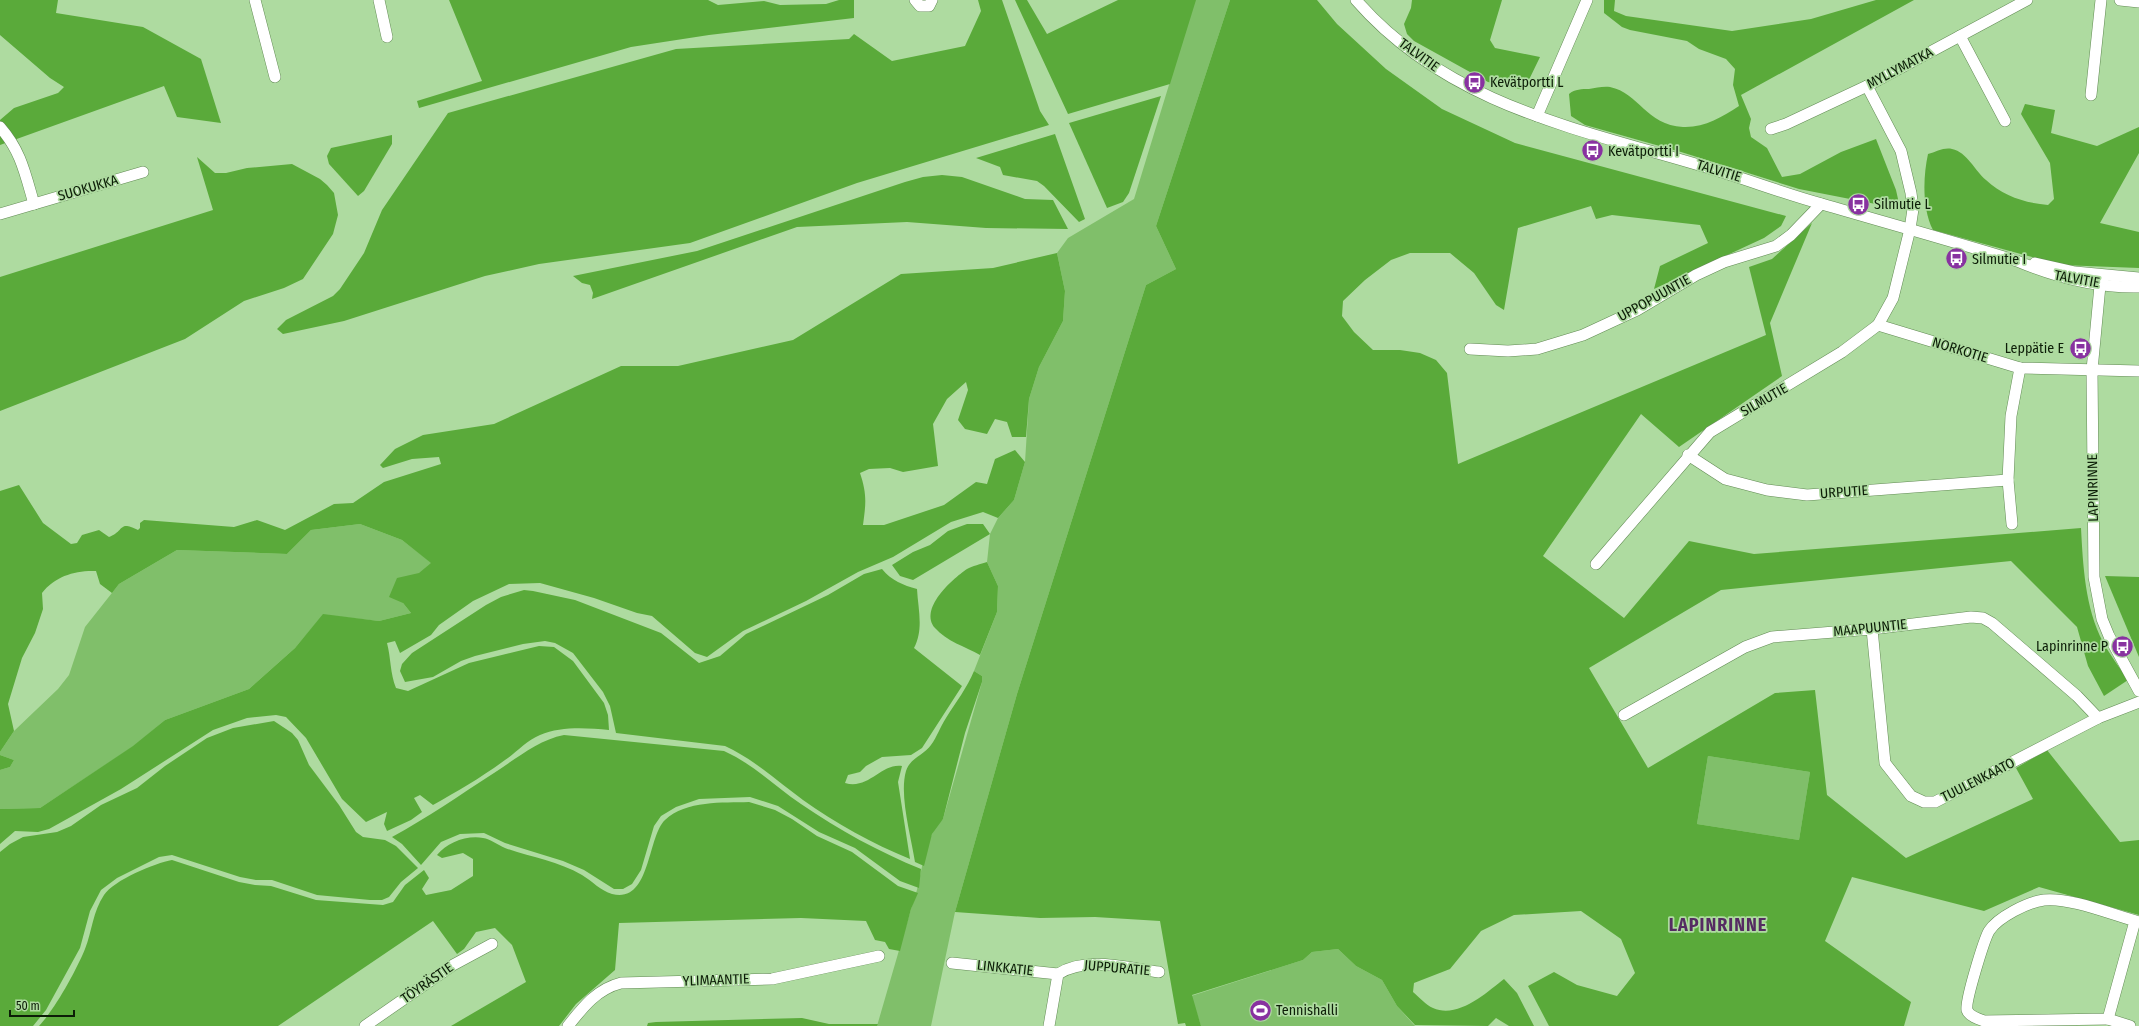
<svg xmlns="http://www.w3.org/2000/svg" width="2139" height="1026" font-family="'Fira Sans Condensed',sans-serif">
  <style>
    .green { fill: #80bf6a }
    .forest { fill: #5aaa3a; fill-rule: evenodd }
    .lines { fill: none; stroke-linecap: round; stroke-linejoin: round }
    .minor-casing { stroke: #628b54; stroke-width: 12 }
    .minor { stroke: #fff; stroke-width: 11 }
    .labels { text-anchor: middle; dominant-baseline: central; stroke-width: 3.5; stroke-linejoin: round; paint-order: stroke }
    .street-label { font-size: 14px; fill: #0c1d07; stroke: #aedba0 }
    .poi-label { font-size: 14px; fill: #0c1d07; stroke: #aedba0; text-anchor: start }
    .district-label { font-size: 18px; font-weight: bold; letter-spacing: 1px; fill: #552c62; stroke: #aedba0 }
  </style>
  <rect width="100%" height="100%" fill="#aedba0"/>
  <!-- green -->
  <g class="green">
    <path d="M 1195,0 L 1230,0 L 1156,226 L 1176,269 L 1146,285 L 1017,694 L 955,912 L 931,1026 L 877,1026 L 911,909 C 921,884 921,857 932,834 C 934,829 939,823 943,819 L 982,682 L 982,676 L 974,671 L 997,612 L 998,586 L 987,562 L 990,534 L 998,518 L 1014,500 L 1025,462 L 1029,399 L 1039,367 L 1063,321 L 1065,291 L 1057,253 L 1068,238 L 1134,199 Z"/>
    <path d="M 360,524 L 402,540 L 432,563 L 419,574 L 403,603 L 411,613 L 379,621 L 323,615 L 295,648 L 249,689 L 165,720 L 134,746 L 40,808 L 0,809 L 0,770 L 10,767 L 14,760 L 0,755 L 0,752 L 14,731 L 58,689 L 69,675 L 85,627 L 119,584 L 177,550 L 287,554 L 311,530 Z"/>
    <path d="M 1708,756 L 1810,772 L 1799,840 L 1697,824 Z"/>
    <path d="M 1338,949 L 1356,966 L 1382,980 L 1397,1006 L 1415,1026 L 1201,1026 L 1191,996 L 1303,960 L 1312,952 Z"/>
  </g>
  <!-- forest -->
  <g class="forest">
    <path d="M 0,0 L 58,0 L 56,13 L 143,27 L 201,59 L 221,123 L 177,117 L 164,86 L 0,145 L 0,120 L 14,108 L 58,93 L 64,87 L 50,78 L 0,35 Z"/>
    <path d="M 449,0 L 708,0 L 718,5 L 764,1 L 780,5 L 826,4 L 839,0 L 854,0 L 854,18 L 709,35 L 631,47 L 419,108 L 417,101 L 482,81 Z"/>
    <path d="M 978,0 L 1002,0 L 1040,111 L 1049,125 L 857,183 L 690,243 L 539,264 L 485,276 L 344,321 L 283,334 L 277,329 L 286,320 L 333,296 L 340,289 L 364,253 L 382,210 L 448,113 L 676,49 L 849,39 L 854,34 L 892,61 L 965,46 L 981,11 Z"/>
    <path d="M 1015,0 L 1027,0 L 1047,34 L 1118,0 L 1196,0 L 1170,84 L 1068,114 Z"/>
    <path d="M 1230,0 L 1317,0 L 1337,24 L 1386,69 L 1442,109 L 1515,143 L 1786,216 L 1781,226 L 1764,238 L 1654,289 L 1660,266 L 1708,243 L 1700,225 L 1612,215 L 1596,219 L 1591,206 L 1518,228 L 1504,310 L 1496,305 L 1474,273 L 1450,253 L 1410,253 L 1391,260 L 1365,280 L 1343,301 L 1342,316 L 1354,332 L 1373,350 L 1400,350 L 1420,353 L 1436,360 L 1447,373 L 1458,464 L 1766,335 L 1749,267 L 1772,259 L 1812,223 L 1770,323 L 1782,376 L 1679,447 L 1641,414 L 1543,556 L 1624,618 L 1689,541 L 1754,554 L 2081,528 C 2083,565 2085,608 2103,642 C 2110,655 2120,668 2128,680 L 2104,696 L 2088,666 L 2077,627 L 2011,561 L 1721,590 L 1589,668 L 1648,768 L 1775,693 L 1815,690 L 1827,795 L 1906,858 L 2033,799 L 2016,768 L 2047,750 L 2120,842 L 2139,840 L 2139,915 L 2039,887 L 1984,911 L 1852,877 L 1825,941 L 1911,1002 L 1904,1026 L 1549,1026 L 1528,986 L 1554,972 L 1577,985 L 1617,996 L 1635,973 L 1621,939 L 1581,911 L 1514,915 L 1481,931 L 1450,969 L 1414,983 L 1413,992 C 1419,997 1426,1005 1433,1008 C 1458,1019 1486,993 1504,979 L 1517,993 L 1534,1026 L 1509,1026 L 1496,1018 L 1488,1026 L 1415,1025 L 1397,1006 L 1382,980 L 1356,966 L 1338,949 L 1312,952 L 1303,960 L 1192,995 L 1201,1026 L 1186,1026 L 1185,1023 L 1178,1024 L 1160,921 L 1095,917 L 1040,918 L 955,912 L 1017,694 L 1146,285 L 1176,269 L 1156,226 ZM 1708,756 L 1810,772 L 1799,840 L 1697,824 Z"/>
    <path d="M 1412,0 L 1502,0 L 1490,40 L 1495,48 L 1540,57 L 1524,90 L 1488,82 L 1414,41 L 1407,34 L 1404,24 L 1411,8 Z"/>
    <path d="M 1604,0 L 1615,0 L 1614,11 L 1626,16 L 1732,31 L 1811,19 L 1876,0 L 1914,0 L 1741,95 L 1751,119 L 1749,128 L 1751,137 L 1767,148 L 1782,177 L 1800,174 L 1841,152 L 1876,139 L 1896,190 L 1898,199 L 1896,208 L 1799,189 L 1681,152 L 1585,125 L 1571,116 L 1569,94 C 1575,89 1582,89 1589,89 C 1596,88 1603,86 1610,87 C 1639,93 1646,125 1683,127 C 1704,128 1722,117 1739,106 L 1733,85 L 1735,69 L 1726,59 L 1699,49 L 1687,41 L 1630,30 L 1622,27 L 1604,13 Z"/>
    <path d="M 1161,96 L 1129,193 L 1123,202 L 1107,208 L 1069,123 Z"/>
    <path d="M 2025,104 L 2055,110 L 2051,133 L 2097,146 L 2139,127 L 2139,153 L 2100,223 L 2139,232 L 2139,268 L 2061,265 L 1933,230 C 1922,209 1923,177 1928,154 C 1936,152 1944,147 1952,149 C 1967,152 1975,171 1986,180 C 2003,196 2025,203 2048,205 L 2054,199 L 2050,163 L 2021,114 Z"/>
    <path d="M 1055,134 L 1085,219 L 1079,222 L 1044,186 L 1037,181 L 1003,175 L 1000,167 L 976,158 Z"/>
    <path d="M 392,135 L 392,144 L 364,191 L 358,196 L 329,164 L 327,156 L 331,148 Z"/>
    <path d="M 197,157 L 215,173 L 226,173 L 247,168 L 292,164 L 320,179 L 327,185 L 334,193 L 338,215 L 333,234 L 303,279 L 284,288 L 244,301 L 185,339 L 0,411 L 0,277 L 213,210 Z"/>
    <path d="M 942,175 L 962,177 L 1025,199 L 1053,200 L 1068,229 L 986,228 L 907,222 L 797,227 L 592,299 L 593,293 L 590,285 L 582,283 L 573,276 L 697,251 L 905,182 L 923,177 Z"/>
    <path d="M 1057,253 L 1065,291 L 1063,321 L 1039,367 L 1029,399 L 1026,437 L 1012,437 L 1007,422 L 995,419 L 987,434 L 965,429 L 958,420 L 968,390 L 966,382 L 947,399 L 933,424 L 938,466 L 903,472 L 890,468 L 869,469 L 860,473 C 867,494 866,503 863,525 L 884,525 L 944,505 L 976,482 L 987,484 L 995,459 L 1015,450 L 1025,462 L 1014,500 L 998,518 L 983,512 L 951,522 L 893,557 L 858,572 L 806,601 L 743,631 L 707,657 L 695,653 L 652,616 L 637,613 L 594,598 L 540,583 L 509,584 L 473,601 L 439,625 L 431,635 L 400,653 L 395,641 L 387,643 C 391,658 390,673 396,688 L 408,691 L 469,663 L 539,646 L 554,647 L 573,661 L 604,703 L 608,715 L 609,730 C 587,728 561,726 540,735 C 526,741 517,752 505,760 C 482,777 458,791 433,805 L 420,795 L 414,798 L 422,812 L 411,820 L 387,831 L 384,824 L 387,812 L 366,822 L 342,799 L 306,738 L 286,717 L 276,715 L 247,718 L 213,730 L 121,789 L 49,829 L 38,832 L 15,831 L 0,844 L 0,809 L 40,808 L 133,746 L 165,720 L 249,689 L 295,648 L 323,614 L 379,621 L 411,613 L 403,603 L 389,597 L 397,578 L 419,573 L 431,563 L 402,540 L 360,524 L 311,530 L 287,554 L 177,550 L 119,584 L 112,593 L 100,584 L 96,571 C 76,570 55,576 42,593 L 43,609 L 35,633 L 22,658 L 8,704 L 14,731 L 0,752 L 0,491 L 19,485 L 43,523 L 71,544 L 77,543 L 82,535 L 99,530 L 109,537 C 125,531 118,520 138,530 L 140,528 L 140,523 L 144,520 L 234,527 L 257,520 L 285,530 L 334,504 L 353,503 L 384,482 L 441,464 L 439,457 L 412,459 L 383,468 L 380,465 L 395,449 L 423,435 L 494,424 L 621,366 L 678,366 L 793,340 L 901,274 L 993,268 Z"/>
    <path d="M 967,524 L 983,524 L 990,534 L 913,580 L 900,576 L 892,565 L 913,552 L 930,545 L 948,531 Z"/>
    <path d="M 987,562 L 998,586 L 997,612 L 980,655 C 966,647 946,641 935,628 C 919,609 951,580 967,569 C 972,566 981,564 987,562 Z"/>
    <path d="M 882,569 C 892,581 903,585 917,589 C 918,609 924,629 914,648 L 962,686 L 922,748 L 911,755 L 882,757 L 866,766 L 860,772 L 848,775 L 845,783 C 869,790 881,763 902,766 L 898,782 L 910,859 C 873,844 835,823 803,800 C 777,781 755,760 725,746 L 616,733 L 610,706 L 603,692 L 573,653 L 555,643 L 545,641 L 523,644 L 475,656 L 461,661 L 433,677 L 405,682 L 400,671 L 402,664 L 412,653 L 486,605 L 501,597 L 524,590 L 533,591 L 575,600 L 661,633 L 699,663 L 720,656 L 746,634 L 828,595 L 864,574 Z"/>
    <path d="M 2105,576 L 2139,577 L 2139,657 Z"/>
    <path d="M 974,671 L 982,676 L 982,682 L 965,733 L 943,819 L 932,834 L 924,866 L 915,862 C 911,836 899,795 906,771 C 910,758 924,755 931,745 C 937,737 940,727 946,718 C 956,702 967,688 974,671 Z"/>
    <path d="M 274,721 L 292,733 L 298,740 L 309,765 L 339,805 L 356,832 L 363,837 L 385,840 L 396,846 L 418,868 L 401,882 L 389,897 L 382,900 L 370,900 L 317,895 L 272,880 L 256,880 L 240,877 L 172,855 L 159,857 L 117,878 L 101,890 L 90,911 L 80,948 L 46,1010 L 33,1026 L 0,1026 L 0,852 L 10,844 L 23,837 L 57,832 L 71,826 L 101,805 L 137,788 L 165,766 L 207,738 L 233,728 Z"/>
    <path d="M 564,735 L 724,751 C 753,764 775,786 801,804 C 839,830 879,852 921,869 L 919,888 L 900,881 L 855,848 L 819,832 L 778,806 L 750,797 L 699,799 L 676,807 L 661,816 L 654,826 L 641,870 L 632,884 L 623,889 L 614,889 L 584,870 L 563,861 L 505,843 L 484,833 L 460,834 L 441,842 L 421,865 L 402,844 L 392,837 C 427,818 460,795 494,773 C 516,759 538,740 564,735 Z"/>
    <path d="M 0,755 L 14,760 L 10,767 L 0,770 Z"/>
    <path d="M 749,802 L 775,810 L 792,819 L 817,836 L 852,852 L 898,886 L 918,893 L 911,909 L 900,951 L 889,949 L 885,942 L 875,940 L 866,921 L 801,918 L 619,923 L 615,970 L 576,1004 L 559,1026 L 451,1026 L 526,982 L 512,945 L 495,928 L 476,932 L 464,949 L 457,954 L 433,921 L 278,1026 L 39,1026 C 55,1009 76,971 85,949 C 92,931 93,911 104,895 C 114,880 155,863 172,860 L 239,882 L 255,885 L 271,886 L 316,900 L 383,905 L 393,902 L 405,885 L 424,870 L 429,878 L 422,889 L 426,895 L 451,890 L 473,876 L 473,859 L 463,853 L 442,858 L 437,855 C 447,843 466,835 483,838 C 490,839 498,845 505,848 C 530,857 558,861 582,875 C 592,881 601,891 612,894 C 651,904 647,837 665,820 C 686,800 723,803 749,802 Z"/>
    <path d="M 802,1018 L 829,1024 L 878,1024 L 877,1026 L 647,1026 L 648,1023 L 656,1022 Z"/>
  </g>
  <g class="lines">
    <defs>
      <g id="minor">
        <path d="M 255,0 L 275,77"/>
        <path d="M 379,0 L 387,37"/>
        <path d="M 915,0 L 920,6 L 929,6 L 932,0"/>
        <path d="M 1356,0 C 1449,107 1584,130 1712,169 C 1749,180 1785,194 1822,204 C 1887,223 1952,241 2017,261 C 2055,277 2097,288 2139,287"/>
        <path d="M 2120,0 L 2139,2"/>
        <path d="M 1960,36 L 2005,121"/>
        <path d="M 2091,95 L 2101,0"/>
        <path d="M 1537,116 L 1587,0"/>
        <path d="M 0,127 C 21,151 25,173 34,204"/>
        <path d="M 1771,129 L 1786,124 L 1867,86 L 2027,0"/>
        <path d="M 0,214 L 143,172"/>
        <path d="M 2035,263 L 2075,272 L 2139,278"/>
        <path d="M 2101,275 L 2092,370 L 2094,577 L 2102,619 L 2109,636 L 2139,691"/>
        <path d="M 1878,325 L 2020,368 L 2139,371"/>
        <path d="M 1470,349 L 1508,351 L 1537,349 L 1583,335 L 1637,310 L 1696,275 L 1724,262 L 1776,246 L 1791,235 L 1821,204"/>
        <path d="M 1688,455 L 1725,479 L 1767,490 L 1807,495 L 2008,480"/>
        <path d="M 2012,524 L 2008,480 L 2011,416 L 2020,368"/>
        <path d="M 1596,564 L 1710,432 L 1842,352 L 1878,325 L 1893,298 L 1910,229 L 1913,209 L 1911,193 L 1901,151 L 1867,86"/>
        <path d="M 1872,629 L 1885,763 L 1911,796 L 1924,802 L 1935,802 L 2098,718 L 2139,702"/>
        <path d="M 1624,715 L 1745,647 L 1772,637 L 1872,629 L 1971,617 L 1983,618 L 1992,623 L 2077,696 L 2098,718"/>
        <path d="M 2135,921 L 2108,1019 L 1984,1021 C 1978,1019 1969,1016 1967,1010 C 1965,1001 1984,940 1989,931 C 1998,917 2028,902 2044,900 C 2070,897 2113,915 2139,922"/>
        <path d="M 952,963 L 1058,974"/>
        <path d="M 2108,1019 L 2130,1026"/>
        <path d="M 365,1026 L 453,965 L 492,944"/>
        <path d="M 568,1026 C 583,1007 597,989 621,983 L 772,979 L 879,956"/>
        <path d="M 1049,1026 L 1058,974 C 1087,956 1127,968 1159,972"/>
      </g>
    </defs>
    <!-- minor casing -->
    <use href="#minor" class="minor-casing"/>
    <!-- minor -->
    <use href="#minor" class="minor"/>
  </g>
  <!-- icons -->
  <defs>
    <symbol id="bus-disc" viewBox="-11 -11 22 22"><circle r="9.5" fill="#8832a0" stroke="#aedba0"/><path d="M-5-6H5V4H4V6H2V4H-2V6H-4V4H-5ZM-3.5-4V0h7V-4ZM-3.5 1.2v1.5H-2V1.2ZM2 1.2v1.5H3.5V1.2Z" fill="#fff"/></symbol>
    <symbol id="stadium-disc" viewBox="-11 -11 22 22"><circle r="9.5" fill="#8832a0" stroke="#aedba0"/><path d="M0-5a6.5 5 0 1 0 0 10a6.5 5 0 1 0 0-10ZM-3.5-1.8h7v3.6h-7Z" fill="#fff"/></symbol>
  </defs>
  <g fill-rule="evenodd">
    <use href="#bus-disc" x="1462" y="70" width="25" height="25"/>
    <use href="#bus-disc" x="1580" y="138" width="25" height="25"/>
    <use href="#bus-disc" x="1846" y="192" width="25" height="25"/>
    <use href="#bus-disc" x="1944" y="246" width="25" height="25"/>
    <use href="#bus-disc" x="2068" y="336" width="25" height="25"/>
    <use href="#bus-disc" x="2110" y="634" width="25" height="25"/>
    <use href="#stadium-disc" x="1248" y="998" width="25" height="25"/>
  </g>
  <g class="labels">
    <!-- street labels -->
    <g class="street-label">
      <text transform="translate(1419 55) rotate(36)">TALVITIE</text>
      <text transform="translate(1900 68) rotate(-28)">MYLLYMATKA</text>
      <text transform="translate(1719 171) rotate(17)">TALVITIE</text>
      <text transform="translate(88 188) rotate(-16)">SUOKUKKA</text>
      <text transform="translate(2077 279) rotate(10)">TALVITIE</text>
      <text transform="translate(1654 298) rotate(-29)">UPPOPUUNTIE</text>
      <text transform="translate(1960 350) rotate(17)">NORKOTIE</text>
      <text transform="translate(1764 400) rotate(-30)">SILMUTIE</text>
      <text transform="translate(2093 488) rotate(-91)">LAPINRINNE</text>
      <text transform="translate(1844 492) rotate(-4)">URPUTIE</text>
      <text transform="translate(1870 628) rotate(-6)">MAAPUUNTIE</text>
      <text transform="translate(1978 780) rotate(-27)">TUULENKAATO</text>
      <text transform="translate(1005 968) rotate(6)">LINKKATIE</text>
      <text transform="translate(1117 968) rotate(5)">JUPPURATIE</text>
      <text transform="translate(716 980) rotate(-2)">YLIMAANTIE</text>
      <text transform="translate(427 983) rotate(-35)">TÖYRÄSTIE</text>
    </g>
    <!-- poi labels -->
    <g class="poi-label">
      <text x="1490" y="82">Kevätportti L</text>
      <text x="1608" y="151">Kevätportti I</text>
      <text x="1874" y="204">Silmutie L</text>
      <text x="1972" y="259">Silmutie I</text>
      <text x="2064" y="348" text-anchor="end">Leppätie E</text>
      <text x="2108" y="646" text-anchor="end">Lapinrinne P</text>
      <text x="1276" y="1010">Tennishalli</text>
    </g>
    <!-- district labels -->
    <g class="district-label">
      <text x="1718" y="925">LAPINRINNE</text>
    </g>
  </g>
  <!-- scale -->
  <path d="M10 1010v6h64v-6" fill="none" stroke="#0c1d07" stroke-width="2"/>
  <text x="16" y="1010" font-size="12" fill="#0c1d07" stroke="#aedba0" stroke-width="3" paint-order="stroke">50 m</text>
</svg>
